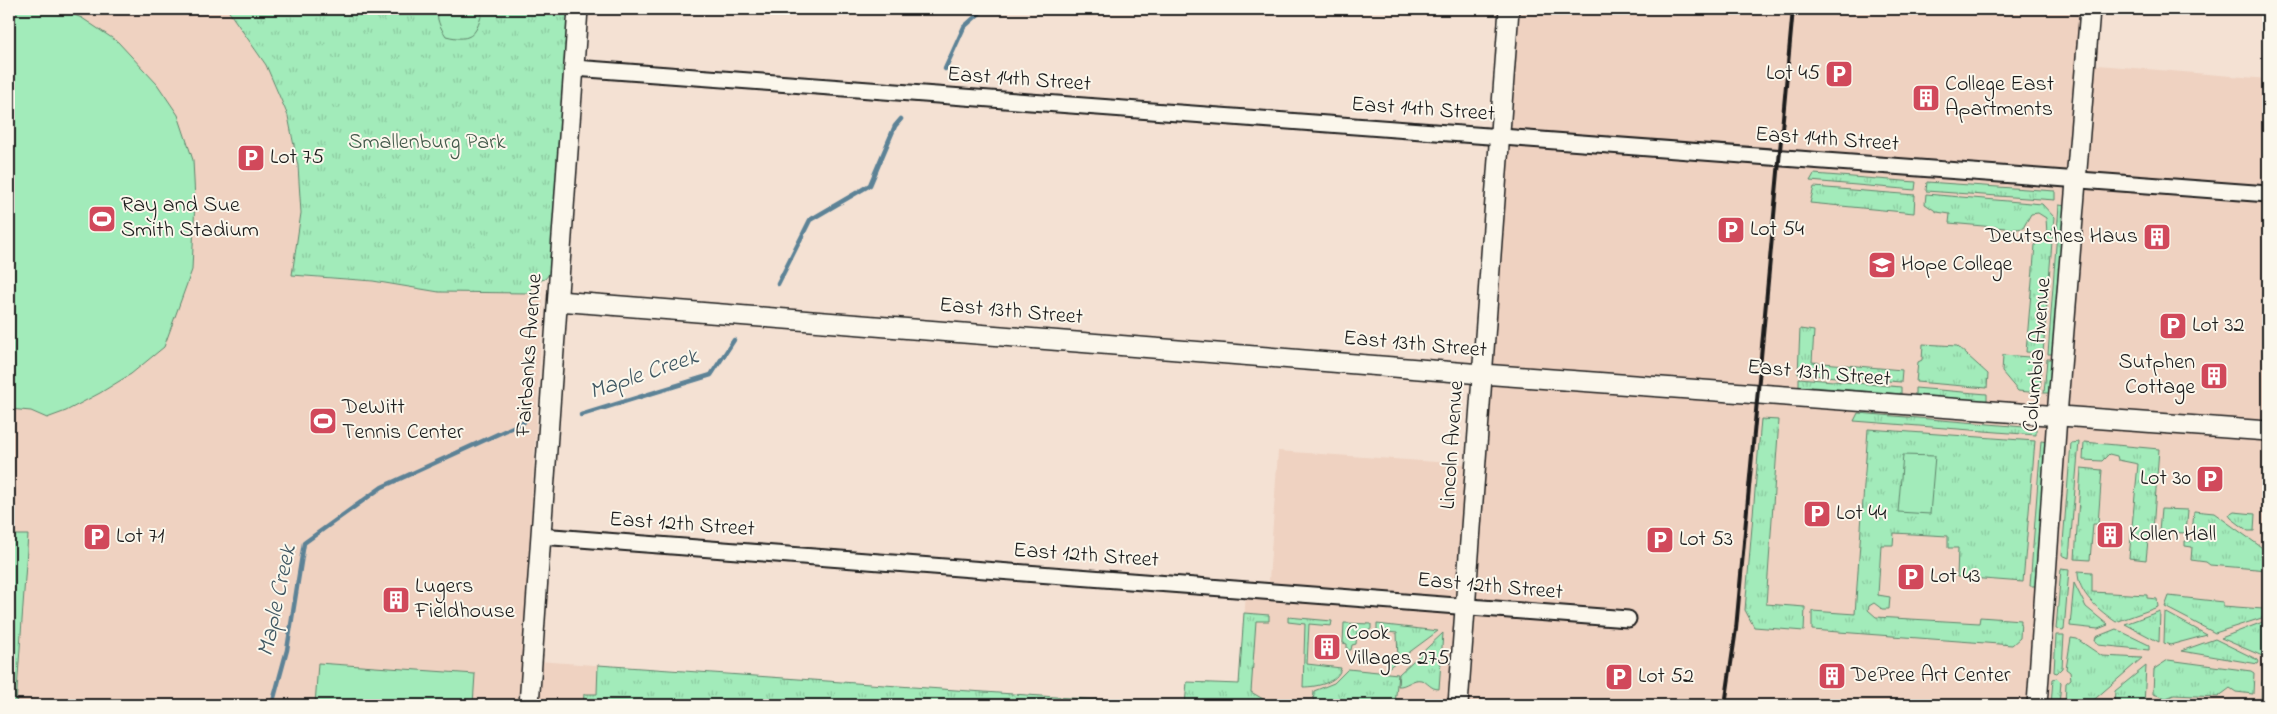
<svg xmlns="http://www.w3.org/2000/svg" width="2277" height="714" font-family="'Indie Flower',sans-serif">
  <style>
    .built { fill: #efd2c1 }
    .grass { fill: url(#grass-tufts); stroke: #5f846b }
    .pitch { fill: #a2ebba; stroke: #5f846b }
    .lines { fill: none; stroke-linecap: round; stroke-linejoin: round }
    .stream { stroke: #5c8296; stroke-width: 4.5 }
    .minor-casing { stroke: #1c1c1c; stroke-width: 19 }
    .tertiary-casing { stroke: #1c1c1c; stroke-width: 22 }
    .minor { stroke: #fbf7ec; stroke-width: 15 }
    .tertiary { stroke: #fbf7ec; stroke-width: 19 }
    .rail { stroke: #1c1c1c; stroke-width: 4 }
    .labels { text-anchor: middle; dominant-baseline: central; stroke-width: 4; stroke-linejoin: round; paint-order: stroke }
    .poi-label { font-size: 22px; fill: #1c1c1c; stroke: #fbf7ec; text-anchor: start }
    .street-label { font-size: 22px; fill: #1c1c1c; stroke: #fbf7ec }
    .park-label { font-size: 22px; fill: #445a4b; stroke: #fbf7ec }
    .water-label { font-size: 24px; font-style: italic; fill: #415863; stroke: #fbf7ec }
  </style>
  <defs>
    <pattern id="grass-tufts" width="24" height="20" patternUnits="userSpaceOnUse" patternTransform="scale(1.25)"><rect width="24" height="20" fill="#a2ebba"/><path d="M3 7l-1-3M5 7V3M7 7l1-3M15 17l-1-3M17 17v-4M19 17l1-3" fill="none" stroke="#8bc99f"/></pattern>
  </defs>
  <rect width="100%" height="100%" fill="#f4e1d3"/>
  <filter id="ink" filterUnits="userSpaceOnUse"><feTurbulence type="fractalNoise" baseFrequency=".02" numOctaves="2"/><feDisplacementMap in="SourceGraphic" scale="10" xChannelSelector="R" yChannelSelector="G"/><feConvolveMatrix kernelMatrix="1 2 1 2 8 2 1 2 1" color-interpolation-filters="sRGB"/></filter>
  <g filter="url(#ink)">
    <!-- built -->
    <g class="built">
      <path d="M 9,9 L 227,9 L 266,65 L 288,116 L 301,193 L 299,238 L 304,277 L 373,281 L 439,292 L 528,293 L 543,300 L 523,660 L 1170,705 L 9,705 Z"/>
      <path d="M 1519,9 L 2090,9 L 2086,64 L 2268,79 L 2268,705 L 1185,705 L 1187,682 L 1239,684 L 1246,594 L 1268,595 L 1278,451 L 1479,465 Z"/>
    </g>
    <!-- grass -->
    <g class="grass">
      <path d="M 227,9 L 569,9 L 550,273 L 545,279 L 535,282 L 528,293 L 439,292 L 373,281 L 292,275 L 301,213 L 298,166 L 288,116 L 266,65 Z"/>
      <path d="M 1814,174 L 1916,182 L 1915,190 L 1810,181 Z"/>
      <path d="M 1927,182 L 2055,191 L 2055,200 L 1926,191 Z"/>
      <path d="M 1814,187 L 1915,195 L 1914,213 L 1810,203 Z"/>
      <path d="M 1926,194 L 2042,204 L 2054,217 L 2043,353 L 2026,352 L 2035,245 L 2047,234 L 2046,218 L 2038,213 L 2031,214 L 2023,228 L 2017,229 L 1949,223 L 1950,214 L 1937,212 L 1925,204 Z"/>
      <path d="M 2059,205 L 2067,206 L 2056,354 L 2048,354 Z"/>
      <path d="M 1800,329 L 1814,331 L 1812,362 L 1902,370 L 1901,382 L 1798,374 Z"/>
      <path d="M 1923,344 L 1957,346 L 1988,374 L 1987,388 L 1916,382 L 1918,362 L 1922,360 Z"/>
      <path d="M 2003,355 L 2042,358 L 2040,393 L 2018,391 L 2002,372 Z"/>
      <path d="M 2047,359 L 2055,359 L 2052,393 L 2044,393 Z"/>
      <path d="M 1799,378 L 1901,387 L 1901,394 L 1799,386 Z"/>
      <path d="M 1915,388 L 1987,394 L 1987,401 L 1915,395 Z"/>
      <path d="M 1858,413 L 2036,428 L 2036,435 L 1854,421 Z"/>
      <path d="M 1761,419 L 1779,420 L 1766,604 L 1805,607 L 1804,631 L 1754,627 L 1745,610 Z"/>
      <path d="M 1868,429 L 2035,441 L 2023,582 L 1957,577 L 1958,548 L 1948,548 L 1948,536 L 1894,533 L 1893,545 L 1881,545 L 1878,595 L 1890,597 L 1889,609 L 1882,609 L 1874,603 L 1869,606 L 1868,610 L 1876,617 L 1979,623 L 1980,617 L 2021,620 L 2020,638 L 2012,645 L 1812,630 L 1812,611 L 1855,614 Z"/>
      <path d="M 2041,441 L 2049,442 L 2037,586 L 2030,586 Z"/>
      <path d="M 2079,442 L 2069,558 L 2062,555 L 2071,443 Z"/>
      <path d="M 2084,442 L 2159,449 L 2153,530 L 2149,531 L 2146,560 L 2129,558 L 2138,464 L 2118,460 L 2117,456 L 2109,454 L 2102,461 L 2083,460 Z"/>
      <path d="M 2081,468 L 2102,470 L 2098,524 L 2093,524 L 2090,560 L 2075,559 Z"/>
      <path d="M 2161,509 L 2188,510 L 2186,533 L 2159,532 Z"/>
      <path d="M 2194,511 L 2214,513 L 2268,552 L 2268,570 L 2210,565 L 2206,562 L 2191,560 L 2192,547 L 2185,546 L 2185,541 L 2196,541 L 2197,535 L 2192,534 Z"/>
      <path d="M 2234,512 L 2255,514 L 2254,531 L 2248,531 L 2231,518 L 2229,515 Z"/>
      <path d="M 2061,569 L 2069,570 L 2064,630 L 2056,629 Z"/>
      <path d="M 2078,571 L 2092,572 L 2092,592 L 2147,595 L 2147,598 L 2157,599 L 2158,607 L 2116,622 C 2100,611 2077,593 2078,571 Z"/>
      <path d="M 2074,583 L 2086,607 L 2108,625 L 2098,629 L 2070,626 Z"/>
      <path d="M 2169,596 L 2223,602 L 2223,606 L 2263,609 L 2264,605 L 2268,605 L 2268,616 L 2215,633 L 2165,607 Z"/>
      <path d="M 2160,611 L 2159,642 L 2125,624 Z"/>
      <path d="M 2165,612 L 2207,635 L 2170,645 L 2164,643 Z"/>
      <path d="M 1244,613 L 1269,615 L 1269,621 L 1256,621 L 1251,692 L 1263,699 L 1263,705 L 1185,705 L 1187,682 L 1239,684 Z"/>
      <path d="M 1288,617 L 1332,621 L 1331,626 L 1309,624 L 1307,664 L 1341,668 C 1338,683 1316,687 1303,687 L 1305,624 L 1288,622 Z"/>
      <path d="M 2268,620 L 2267,658 L 2221,638 Z"/>
      <path d="M 1344,623 L 1371,624 L 1371,629 L 1366,632 L 1357,632 L 1356,644 L 1352,645 L 1351,650 L 1347,650 L 1347,644 L 1343,643 Z"/>
      <path d="M 1377,624 L 1438,631 L 1388,668 L 1389,662 L 1398,660 L 1397,633 L 1377,631 Z"/>
      <path d="M 2116,629 L 2149,645 L 2149,650 L 2098,645 L 2095,641 L 2096,637 Z"/>
      <path d="M 1443,633 L 1439,689 C 1430,689 1428,682 1421,680 C 1413,678 1406,687 1398,686 L 1399,674 Z"/>
      <path d="M 2056,635 L 2064,635 L 2062,668 L 2057,673 L 2054,672 Z"/>
      <path d="M 2071,638 L 2077,639 L 2102,656 L 2142,658 L 2088,705 L 2065,705 L 2066,683 L 2071,679 L 2070,672 L 2066,669 Z"/>
      <path d="M 2215,639 L 2258,660 L 2259,662 L 2258,664 L 2181,651 Z"/>
      <path d="M 2168,660 L 2251,671 L 2254,673 L 2253,694 L 2236,692 L 2230,688 L 2218,697 L 2174,695 L 2166,698 L 2153,694 L 2154,669 Z"/>
      <path d="M 598,665 L 1170,705 L 583,705 L 584,694 L 597,694 Z"/>
      <path d="M 2146,666 L 2144,705 L 2114,705 L 2115,691 Z"/>
      <path d="M 1348,669 L 1398,674 L 1395,705 L 1313,705 L 1314,691 L 1334,683 Z"/>
      <path d="M 2268,675 L 2268,705 L 2261,705 L 2262,682 Z"/>
      <path d="M 2057,678 L 2061,682 L 2059,705 L 2051,705 L 2053,679 Z"/>
    </g>
    <!-- pitch -->
    <g class="pitch">
      <path d="M 9,9 L 59,9 L 82,18 L 118,42 L 157,84 L 178,115 L 193,160 L 195,200 L 192,270 L 164,347 L 131,374 L 100,393 L 66,411 L 47,418 L 31,411 L 9,409 Z"/>
      <path d="M 438,9 L 508,9 L 483,9 C 477,33 473,43 446,36 C 440,27 436,19 438,9 Z"/>
      <path d="M 1903,455 L 1935,456 L 1930,514 L 1898,512 Z"/>
      <path d="M 9,535 L 28,535 L 16,705 L 9,705 Z"/>
      <path d="M 318,663 L 475,674 L 473,705 L 315,705 Z"/>
    </g>
    <g class="lines">
      <!-- stream -->
      <g class="stream">
        <path d="M 945,69 L 964,27 L 984,9"/>
        <path d="M 778,284 L 810,220 L 870,185 L 895,126 L 901,119"/>
        <path d="M 581,415 L 711,375 L 734,340"/>
        <path d="M 272,705 L 287,650 L 304,543 L 382,487 L 524,422"/>
      </g>
      <defs>
        <g id="minor">
          <path d="M 574,68 L 2268,194"/>
          <path d="M 540,536 L 1628,619"/>
        </g>
        <g id="tertiary">
          <path d="M 558,301 L 1482,374 L 2268,431"/>
          <path d="M 529,705 L 578,9"/>
          <path d="M 1458,705 L 1509,9"/>
          <path d="M 2037,705 L 2057,416 L 2090,9"/>
        </g>
      </defs>
      <!-- minor casing -->
      <use href="#minor" class="minor-casing"/>
      <!-- tertiary casing -->
      <use href="#tertiary" class="tertiary-casing"/>
      <!-- minor -->
      <use href="#minor" class="minor"/>
      <!-- tertiary -->
      <use href="#tertiary" class="tertiary"/>
      <!-- rail -->
      <path class="rail" d="M 1725,705 L 1736,629 L 1793,9"/>
    </g>
  </g>
  <!-- icons -->
  <defs>
    <symbol id="parking-square" viewBox="-11 -11 22 22"><rect x="-9" y="-9" width="18" height="18" rx="4" fill="#d1495b" stroke="#fbf7ec"/><path d="M-3.5-5.5H1a3.5 3.5 0 0 1 0 7H-1V5.5H-3.5ZM-1-3.4V-.6H.8a1.4 1.4 0 0 0 0-2.8Z" fill="#fff"/></symbol>
    <symbol id="building-square" viewBox="-11 -11 22 22"><rect x="-9" y="-9" width="18" height="18" rx="4" fill="#d1495b" stroke="#fbf7ec"/><path d="M-4-6H4V6H1V3H-1V6H-4ZM-2.5-4.3h1.7v1.8h-1.7ZM.8-4.3h1.7v1.8H.8ZM-2.5-1h1.7V.8h-1.7ZM.8-1h1.7V.8H.8Z" fill="#fff"/></symbol>
    <symbol id="stadium-square" viewBox="-11 -11 22 22"><rect x="-9" y="-9" width="18" height="18" rx="4" fill="#d1495b" stroke="#fbf7ec"/><path d="M0-5a6.5 5 0 1 0 0 10a6.5 5 0 1 0 0-10ZM-3.5-1.8h7v3.6h-7Z" fill="#fff"/></symbol>
    <symbol id="university-square" viewBox="-11 -11 22 22"><rect x="-9" y="-9" width="18" height="18" rx="4" fill="#d1495b" stroke="#fbf7ec"/><path d="M0-5L7-2L0 1L-7-2ZM-4 1L0 2.5L4 1V4Q0 6-4 4Z" fill="#fff"/></symbol>
  </defs>
  <g fill-rule="evenodd">
    <use href="#parking-square" x="1823" y="58" width="32" height="32"/>
    <use href="#building-square" x="1910" y="82" width="32" height="32"/>
    <use href="#parking-square" x="235" y="142" width="32" height="32"/>
    <use href="#stadium-square" x="86" y="203" width="32" height="32"/>
    <use href="#parking-square" x="1715" y="214" width="32" height="32"/>
    <use href="#building-square" x="2141" y="221" width="32" height="32"/>
    <use href="#university-square" x="1866" y="249" width="32" height="32"/>
    <use href="#parking-square" x="2157" y="310" width="32" height="32"/>
    <use href="#building-square" x="2198" y="360" width="32" height="32"/>
    <use href="#stadium-square" x="307" y="405" width="32" height="32"/>
    <use href="#parking-square" x="2194" y="463" width="32" height="32"/>
    <use href="#parking-square" x="1801" y="498" width="32" height="32"/>
    <use href="#building-square" x="2094" y="519" width="32" height="32"/>
    <use href="#parking-square" x="81" y="521" width="32" height="32"/>
    <use href="#parking-square" x="1644" y="524" width="32" height="32"/>
    <use href="#parking-square" x="1895" y="561" width="32" height="32"/>
    <use href="#building-square" x="380" y="584" width="32" height="32"/>
    <use href="#building-square" x="1311" y="631" width="32" height="32"/>
    <use href="#building-square" x="1816" y="660" width="32" height="32"/>
    <use href="#parking-square" x="1603" y="661" width="32" height="32"/>
  </g>
  <g class="labels">
    <!-- poi labels -->
    <g class="poi-label">
      <text x="1820" y="74" text-anchor="end">Lot 45</text>
      <text x="1945" y="85">College East<tspan x="1945" dy="25">Apartments</tspan></text>
      <text x="270" y="158">Lot 75</text>
      <text x="121" y="206">Ray and Sue<tspan x="121" dy="25">Smith Stadium</tspan></text>
      <text x="1750" y="230">Lot 54</text>
      <text x="2138" y="237" text-anchor="end">Deutsches Haus</text>
      <text x="1901" y="265">Hope College</text>
      <text x="2192" y="326">Lot 32</text>
      <text x="2195" y="363" text-anchor="end">Sutphen<tspan x="2195" dy="25">Cottage</tspan></text>
      <text x="342" y="408">DeWitt<tspan x="342" dy="25">Tennis Center</tspan></text>
      <text x="2191" y="479" text-anchor="end">Lot 30</text>
      <text x="1836" y="514">Lot 44</text>
      <text x="2129" y="535">Kollen Hall</text>
      <text x="116" y="537">Lot 71</text>
      <text x="1679" y="540">Lot 53</text>
      <text x="1930" y="577">Lot 43</text>
      <text x="415" y="587">Lugers<tspan x="415" dy="25">Fieldhouse</tspan></text>
      <text x="1346" y="634">Cook<tspan x="1346" dy="25">Villages 275</tspan></text>
      <text x="1851" y="676">DePree Art Center</text>
      <text x="1638" y="677">Lot 52</text>
    </g>
    <!-- street labels -->
    <g class="street-label">
      <text transform="translate(1019 80) rotate(4)">East 14th Street</text>
      <text transform="translate(1423 110) rotate(4)">East 14th Street</text>
      <text transform="translate(1827 140) rotate(4)">East 14th Street</text>
      <text transform="translate(1011 312) rotate(5)">East 13th Street</text>
      <text transform="translate(1415 345) rotate(5)">East 13th Street</text>
      <text transform="translate(530 355) rotate(-86)">Fairbanks Avenue</text>
      <text transform="translate(2038 355) rotate(-85)">Columbia Avenue</text>
      <text transform="translate(1819 374) rotate(5)">East 13th Street</text>
      <text transform="translate(1453 445) rotate(-86)">Lincoln Avenue</text>
      <text transform="translate(682 525) rotate(4)">East 12th Street</text>
      <text transform="translate(1086 556) rotate(4)">East 12th Street</text>
      <text transform="translate(1490 587) rotate(5)">East 12th Street</text>
    </g>
    <!-- park labels -->
    <g class="park-label">
      <text x="427" y="143">Smallenburg Park</text>
    </g>
    <!-- water labels -->
    <g class="water-label">
      <text transform="translate(644 375) rotate(-19)">Maple Creek</text>
      <text transform="translate(278 601) rotate(-78)">Maple Creek</text>
    </g>
  </g>
  <!-- margin -->
  <rect width="2277" height="714" fill="none" stroke="#fbf7ec" stroke-width="30"/>
  <rect x="15" y="15" width="2247" height="684" fill="none" stroke="#1c1c1c" stroke-width="2" filter="url(#ink)"/>
</svg>
